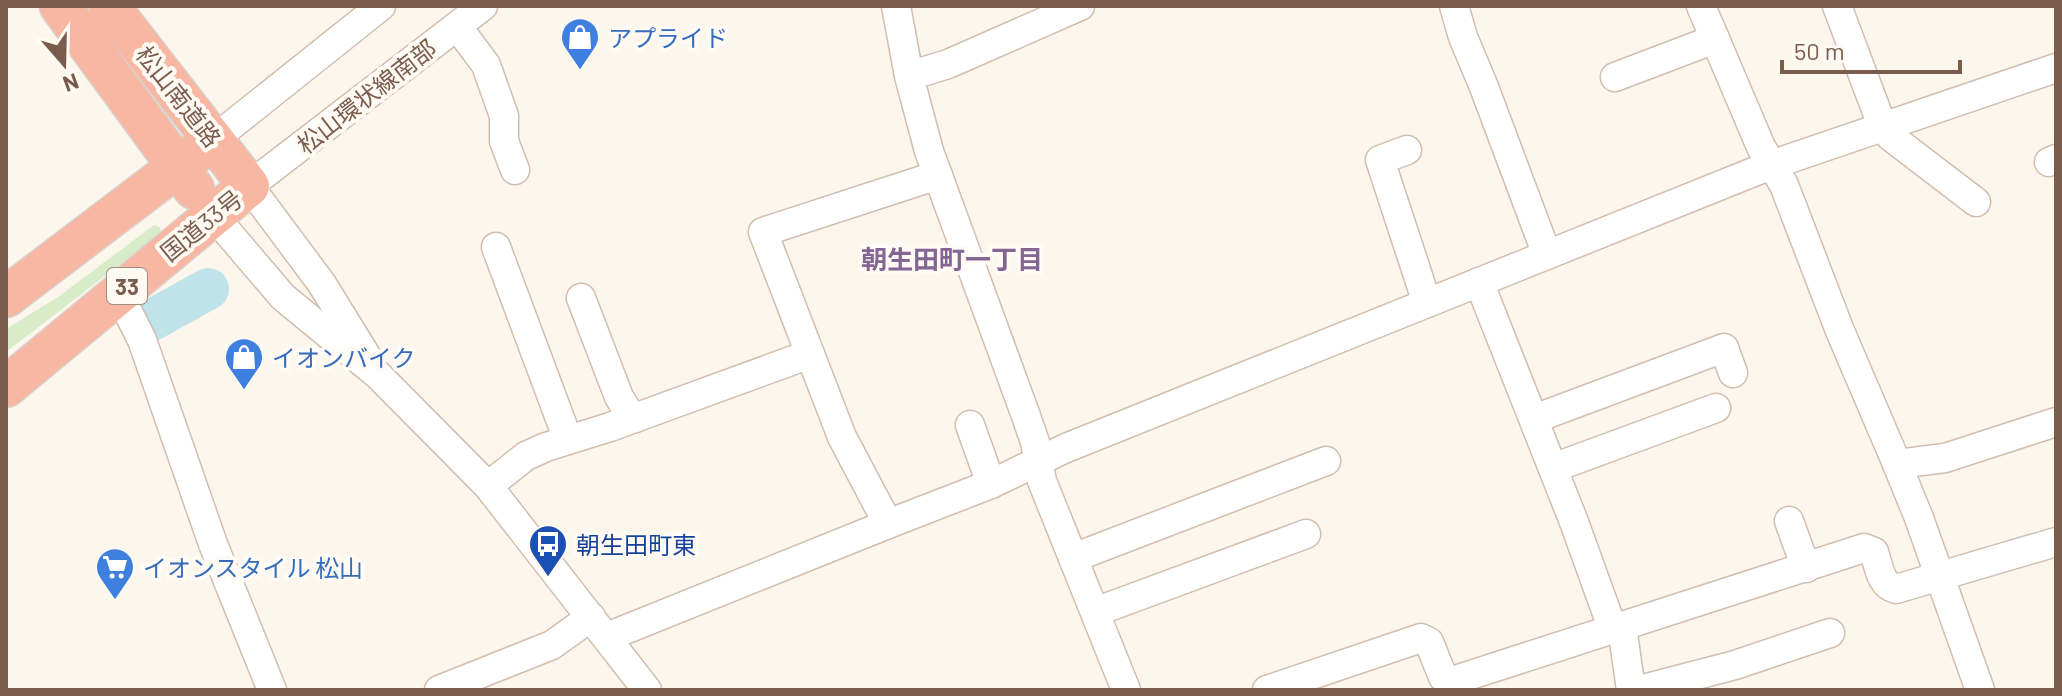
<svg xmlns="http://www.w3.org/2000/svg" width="2062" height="696" font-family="Barlow,'Noto Sans JP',sans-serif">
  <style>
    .green { fill: #d8ecc9 }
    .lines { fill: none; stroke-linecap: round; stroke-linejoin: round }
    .river { stroke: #bfe3e8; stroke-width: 42 }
    .minor-casing { stroke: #d1beb0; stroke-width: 31 }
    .highway-casing { stroke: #dad1cd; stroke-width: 43 }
    .minor { stroke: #fff; stroke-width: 28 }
    .highway { stroke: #f7b7a3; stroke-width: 40 }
    .labels { text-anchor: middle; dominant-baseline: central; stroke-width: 8; stroke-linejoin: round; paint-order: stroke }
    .shield { fill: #fffaf3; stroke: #a28b7f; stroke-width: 2 }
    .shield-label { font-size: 22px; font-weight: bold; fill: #7a5c4d }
    .shop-label { font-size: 24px; fill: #366cbe; stroke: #fffaf3; text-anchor: start }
    .street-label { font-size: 24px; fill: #7a5c4d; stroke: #fffaf3 }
    .transit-label { font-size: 24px; fill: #164399; stroke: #fffaf3; text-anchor: start }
    .neighbourhood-label { font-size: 26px; font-weight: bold; fill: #846695; stroke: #fffaf3 }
  </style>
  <rect width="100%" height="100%" fill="#fdf6ec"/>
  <!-- green -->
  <path class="green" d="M 154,225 L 160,227 L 161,233 L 6,352 L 6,329 L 58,297 Z"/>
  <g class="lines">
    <!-- river -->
    <path class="river" d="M 143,325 L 208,289"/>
    <defs>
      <g id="minor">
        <path d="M 896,6 L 909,76 L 929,151 L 1026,416 L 1035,442 L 1042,481 L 1126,690"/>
        <path d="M 1454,6 L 1463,37 L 1484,87 L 1547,255"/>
        <path d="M 1701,6 L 1761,147 L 1784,185 L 1840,331 L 1897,464 L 1919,518 L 1980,690"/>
        <path d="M 1837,6 L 1883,128 L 1891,137 L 1976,202"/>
        <path d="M 457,26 L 486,65 L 504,116 L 504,141 L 515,170"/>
        <path d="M 909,76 L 948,64 L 1080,6"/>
        <path d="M 1615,77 L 1715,39"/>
        <path d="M 213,140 L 381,6"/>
        <path d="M 1407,150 L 1380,160 L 1427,303"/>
        <path d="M 2049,162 L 2056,159"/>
        <path d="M 213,215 L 283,297 L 378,375 L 488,486 L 647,690"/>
        <path d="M 496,247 L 568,440"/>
        <path d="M 1479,282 L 1574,522 L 1613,630"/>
        <path d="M 117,295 L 126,308 L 142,340 L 213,544 L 272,690"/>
        <path d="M 581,298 L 619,397 L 627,410 L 635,418"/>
        <path d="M 367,357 L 322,284 L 249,186 L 483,6"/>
        <path d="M 1534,419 L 1724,348 L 1733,373"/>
        <path d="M 970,425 L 991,484"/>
        <path d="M 1897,464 L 1945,458 L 2056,422"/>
        <path d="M 1553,468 L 1716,408"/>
        <path d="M 488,486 L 526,456 L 546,447 L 610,427 L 810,354"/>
        <path d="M 1789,521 L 1806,568"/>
        <path d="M 888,524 L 842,437 L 763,232 L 938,175"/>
        <path d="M 1073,558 L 1326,461"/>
        <path d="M 1095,612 L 1306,534"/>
        <path d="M 1622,627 L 1631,690"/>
        <path d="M 607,637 L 888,524 L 991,484 L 1066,448 L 1771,165 L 2056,68"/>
        <path d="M 439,690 L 552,645 L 591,617"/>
        <path d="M 1267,690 L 1421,638 L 1429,642 L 1443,677 L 1452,681 L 1864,548 L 1874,552 C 1879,566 1880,585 1896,589 L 2056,542"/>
        <path d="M 1639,690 L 1735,665 L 1830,633"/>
      </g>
      <g id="highway">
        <path d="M 60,6 L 194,189"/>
        <path d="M 6,297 L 213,140"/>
        <path d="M 6,387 L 249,186 L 109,6"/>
      </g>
    </defs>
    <!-- minor casing -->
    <use href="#minor" class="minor-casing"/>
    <!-- highway casing -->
    <use href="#highway" class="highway-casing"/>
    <!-- minor -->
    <use href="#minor" class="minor"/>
    <!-- highway -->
    <use href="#highway" class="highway"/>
  </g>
  <!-- icons -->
  <defs>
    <symbol id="shop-pin" viewBox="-11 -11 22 30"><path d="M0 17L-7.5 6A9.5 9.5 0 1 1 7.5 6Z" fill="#3f7fe0" stroke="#fffaf3"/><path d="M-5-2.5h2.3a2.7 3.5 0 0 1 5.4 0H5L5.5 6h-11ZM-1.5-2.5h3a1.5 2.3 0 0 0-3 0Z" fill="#fff"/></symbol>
    <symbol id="bus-pin" viewBox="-11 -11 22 30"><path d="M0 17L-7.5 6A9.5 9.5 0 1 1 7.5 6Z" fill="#1a4fb4" stroke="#fffaf3"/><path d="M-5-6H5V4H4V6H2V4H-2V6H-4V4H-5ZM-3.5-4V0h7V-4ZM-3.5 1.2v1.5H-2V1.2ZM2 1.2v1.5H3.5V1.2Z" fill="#fff"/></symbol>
    <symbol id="supermarket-pin" viewBox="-11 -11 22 30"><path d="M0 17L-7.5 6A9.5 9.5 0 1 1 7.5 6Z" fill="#3f7fe0" stroke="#fffaf3"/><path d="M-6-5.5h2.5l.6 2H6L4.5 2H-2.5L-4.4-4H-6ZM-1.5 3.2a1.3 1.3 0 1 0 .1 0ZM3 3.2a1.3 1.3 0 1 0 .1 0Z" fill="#fff"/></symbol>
  </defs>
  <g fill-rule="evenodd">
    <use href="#shop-pin" x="558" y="15" width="44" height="60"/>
    <use href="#shop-pin" x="222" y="335" width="44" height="60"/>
    <use href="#bus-pin" x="526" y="522" width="44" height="60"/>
    <use href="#supermarket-pin" x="93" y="545" width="44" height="60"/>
  </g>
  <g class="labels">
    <!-- shield labels -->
    <rect class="shield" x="107" y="268" width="40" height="36" rx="6"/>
    <g class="shield-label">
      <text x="127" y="286">33</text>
    </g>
    <!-- shop labels -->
    <g class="shop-label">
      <text x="608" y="37">アプライド</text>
      <text x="272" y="357">イオンバイク</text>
      <text x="143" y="567">イオンスタイル 松山</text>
    </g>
    <!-- street labels -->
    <g class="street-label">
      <text transform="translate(179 96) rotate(52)">松山南道路</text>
      <text transform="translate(366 96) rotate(-38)">松山環状線南部</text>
      <text transform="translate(201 225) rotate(-39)">国道33号</text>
    </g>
    <!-- transit labels -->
    <g class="transit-label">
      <text x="576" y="544">朝生田町東</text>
    </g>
    <!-- neighbourhood labels -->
    <g class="neighbourhood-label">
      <text x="952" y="258">朝生田町一丁目</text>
    </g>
  </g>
  <!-- border -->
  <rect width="2062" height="696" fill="none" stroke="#7a5c4d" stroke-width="16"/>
  <!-- north arrow -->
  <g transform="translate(64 64) rotate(160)" stroke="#fffaf3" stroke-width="6" paint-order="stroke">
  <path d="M0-6L14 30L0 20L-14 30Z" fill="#7a5c4d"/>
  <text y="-12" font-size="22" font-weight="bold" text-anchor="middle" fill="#7a5c4d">N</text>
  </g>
  <!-- scale -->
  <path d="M1782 60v12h178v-12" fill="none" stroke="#7a5c4d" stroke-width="4"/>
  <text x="1794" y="60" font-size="24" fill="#7a5c4d" stroke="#fffaf3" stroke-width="6" paint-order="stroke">50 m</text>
</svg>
